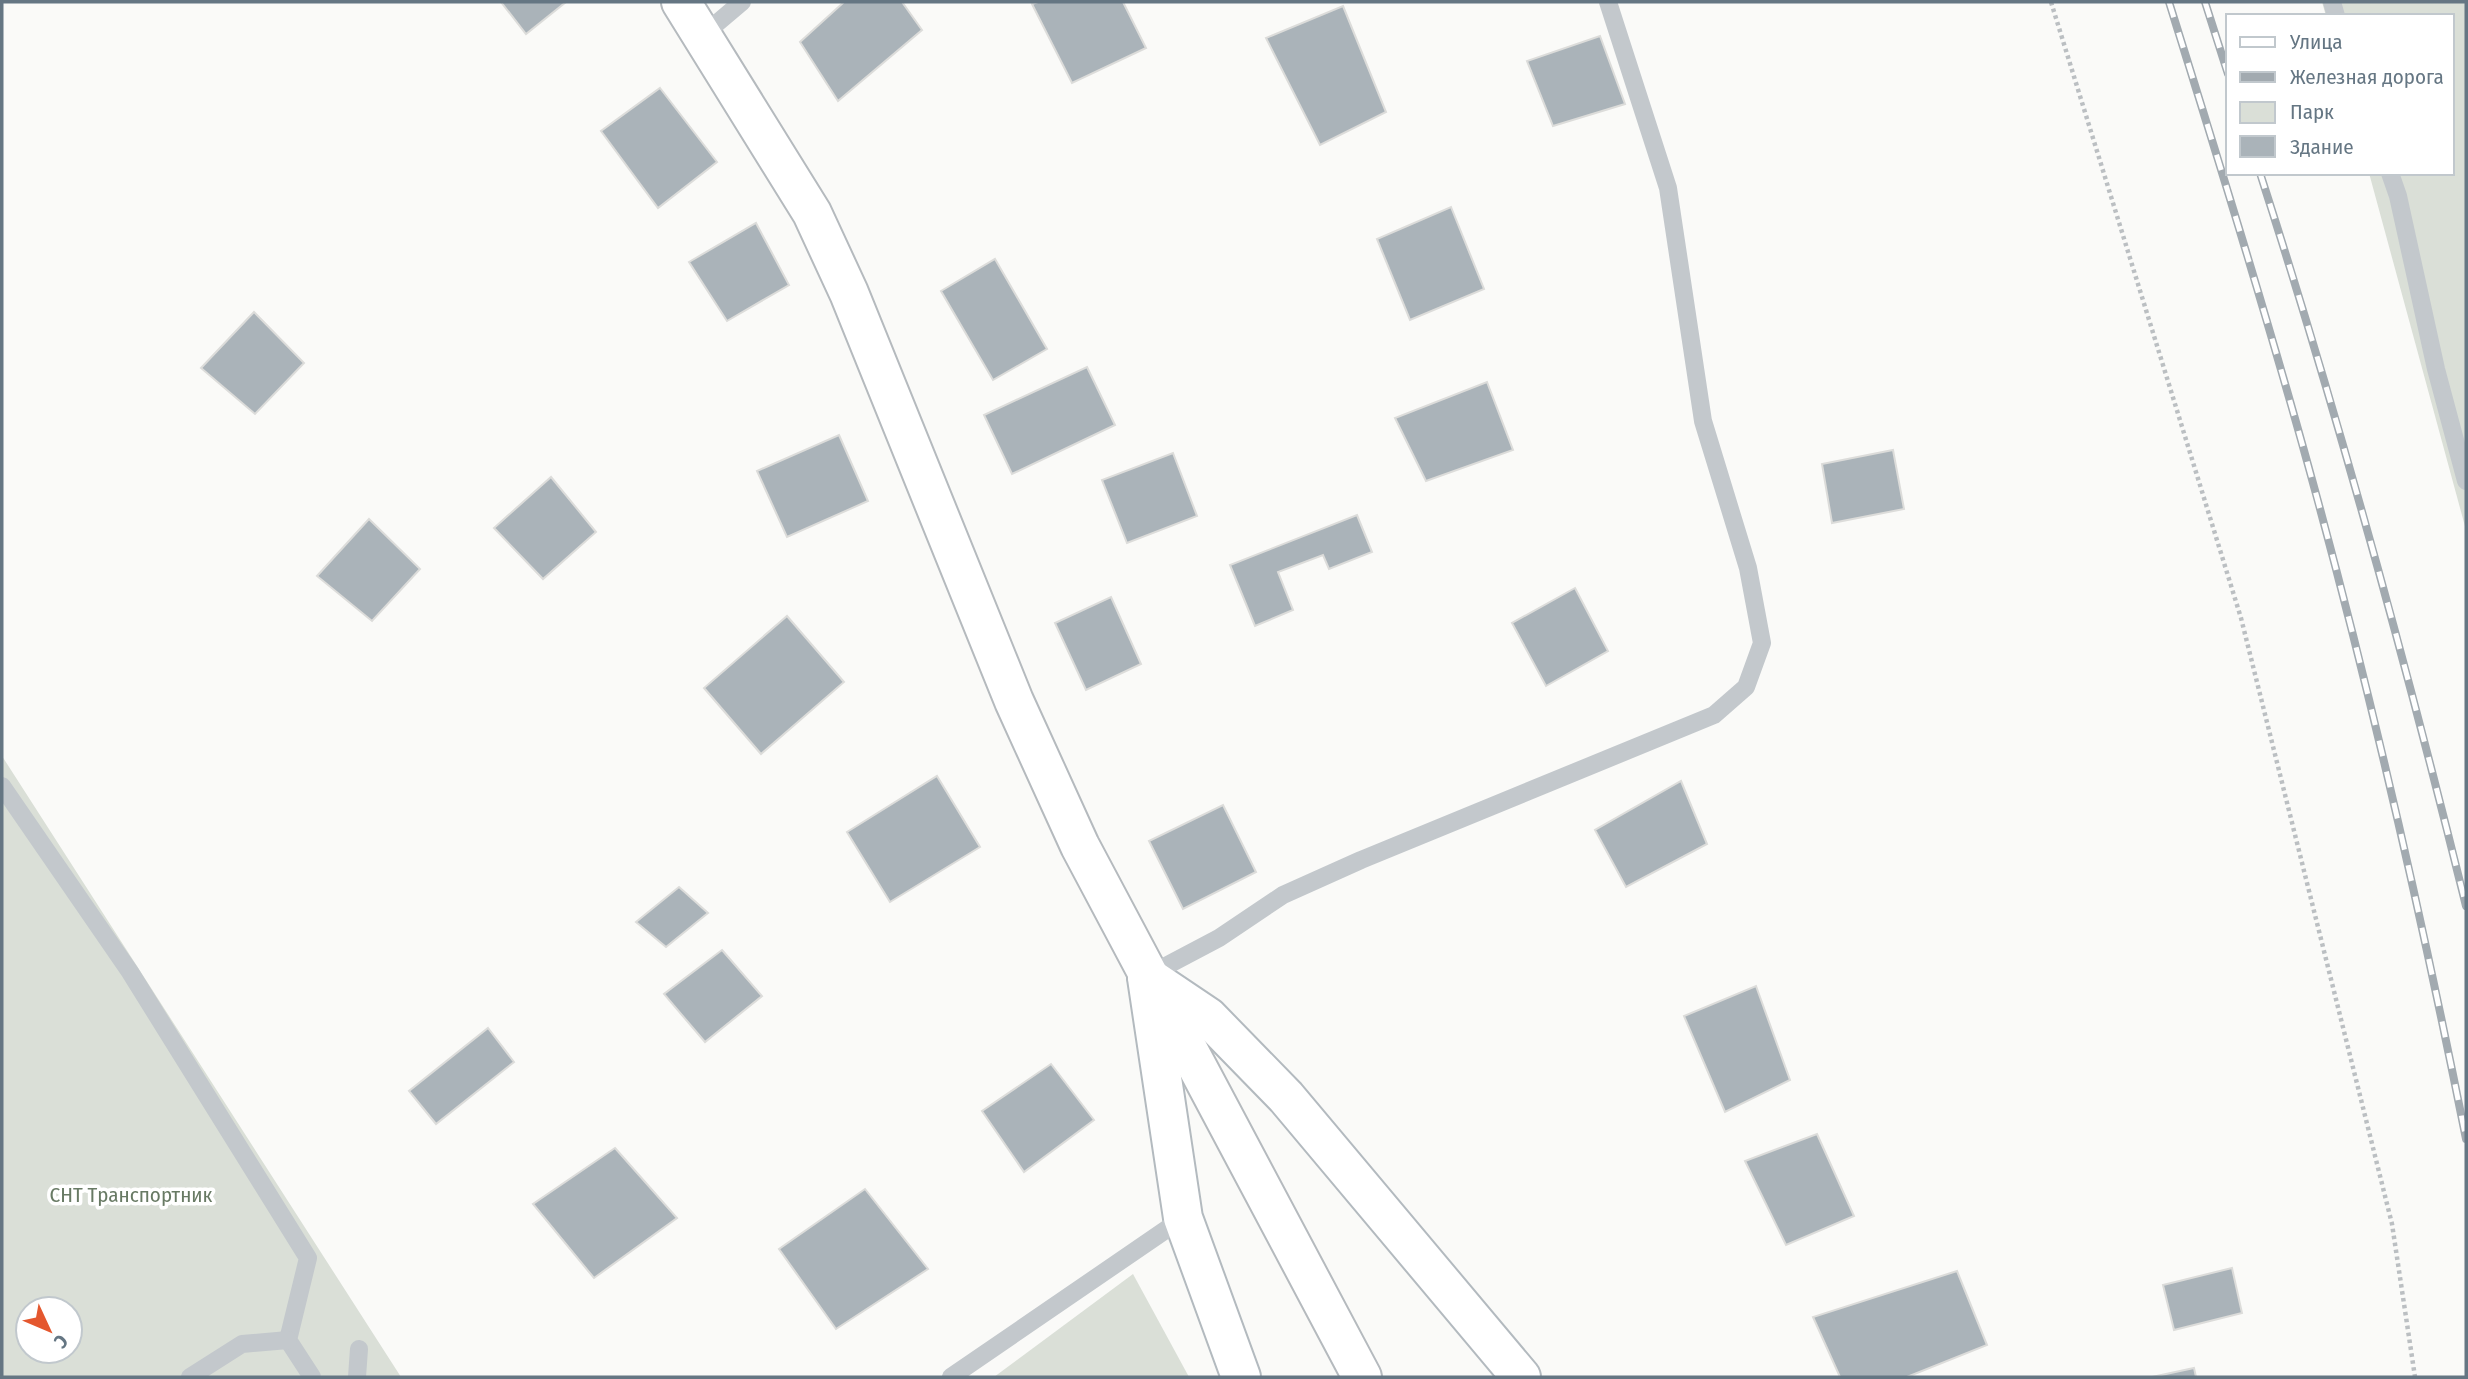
<svg xmlns="http://www.w3.org/2000/svg" width="2468" height="1379" font-family="'Fira Sans Condensed',sans-serif">
  <style>
    .green { fill: #dadfd7; fill-rule: evenodd }
    .building { fill: #aab3b9; stroke: #dcdcda; stroke-width: 2 }
    .lines { fill: none; stroke-linecap: round; stroke-linejoin: round }
    .secondary-casing { stroke: #b3babf; stroke-width: 42 }
    .primary-casing { stroke: #b5babe; stroke-width: 42 }
    .path { stroke: #bbbfc2; stroke-width: 4.5; stroke-dasharray: 3.5 3.5; stroke-linecap: butt }
    .lane { stroke: #c3c8cc; stroke-width: 18 }
    .secondary { stroke: #fff; stroke-width: 38 }
    .primary { stroke: #fff; stroke-width: 38 }
    .rail-casing { stroke: #a2aab0; stroke-width: 8 }
    .rail { stroke: #fff; stroke-width: 5; stroke-dasharray: 16; stroke-linecap: butt }
    .labels { text-anchor: middle; dominant-baseline: central; stroke-width: 7; stroke-linejoin: round; paint-order: stroke }
    .park-label { font-size: 21px; fill: #687a64; stroke: #fff }
  </style>
  <rect width="100%" height="100%" fill="#fafaf8"/>
  <!-- green -->
  <g class="green">
    <path d="M 2322,2 L 2466,2 L 2466,530 L 2369,173 L 2452,173 L 2452,16 L 2326,16 Z"/>
    <path d="M 2,756 L 401,1377 L 2,1377 ZM 28,1309 L 70,1309 L 70,1351 L 28,1351 Z"/>
    <path d="M 1133,1274 L 1189,1377 L 994,1377 Z"/>
  </g>
  <!-- building -->
  <g class="building">
    <path d="M 501,2 L 566,2 L 526,34 Z"/>
    <path d="M 844,2 L 902,2 L 922,30 L 838,101 L 800,42 Z"/>
    <path d="M 1038,2 L 1123,2 L 1146,48 L 1072,83 L 1032,4 Z"/>
    <path d="M 1343,6 L 1386,112 L 1320,145 L 1266,38 Z"/>
    <path d="M 1600,36 L 1625,104 L 1553,126 L 1527,61 Z"/>
    <path d="M 660,88 L 717,162 L 658,208 L 601,131 Z"/>
    <path d="M 1451,207 L 1484,289 L 1410,320 L 1377,239 Z"/>
    <path d="M 756,223 L 789,285 L 727,321 L 689,262 Z"/>
    <path d="M 995,259 L 1047,349 L 993,380 L 941,291 Z"/>
    <path d="M 254,312 L 304,363 L 255,414 L 201,368 Z"/>
    <path d="M 1087,367 L 1115,425 L 1012,474 L 984,415 Z"/>
    <path d="M 1487,382 L 1513,450 L 1426,481 L 1395,418 Z"/>
    <path d="M 839,435 L 868,501 L 787,537 L 757,471 Z"/>
    <path d="M 1893,450 L 1904,509 L 1832,523 L 1822,464 Z"/>
    <path d="M 1173,453 L 1197,516 L 1127,543 L 1102,480 Z"/>
    <path d="M 551,477 L 596,532 L 543,579 L 494,528 Z"/>
    <path d="M 1357,515 L 1372,552 L 1329,569 L 1323,555 L 1278,572 L 1293,610 L 1255,626 L 1230,565 Z"/>
    <path d="M 369,519 L 420,569 L 372,621 L 317,576 Z"/>
    <path d="M 1575,588 L 1608,651 L 1546,686 L 1512,623 Z"/>
    <path d="M 1111,597 L 1141,664 L 1086,690 L 1055,623 Z"/>
    <path d="M 787,616 L 844,682 L 761,754 L 704,688 Z"/>
    <path d="M 937,776 L 980,847 L 890,902 L 847,832 Z"/>
    <path d="M 1681,781 L 1707,844 L 1626,887 L 1595,830 Z"/>
    <path d="M 1223,805 L 1256,872 L 1183,909 L 1149,841 Z"/>
    <path d="M 679,887 L 708,913 L 666,947 L 636,922 Z"/>
    <path d="M 722,950 L 762,996 L 705,1042 L 664,994 Z"/>
    <path d="M 1756,986 L 1790,1080 L 1725,1112 L 1684,1016 Z"/>
    <path d="M 488,1028 L 514,1062 L 436,1124 L 409,1091 Z"/>
    <path d="M 1051,1064 L 1094,1120 L 1024,1172 L 982,1111 Z"/>
    <path d="M 1817,1134 L 1854,1216 L 1786,1245 L 1745,1161 Z"/>
    <path d="M 615,1148 L 677,1218 L 594,1278 L 533,1204 Z"/>
    <path d="M 865,1189 L 928,1269 L 836,1329 L 779,1249 Z"/>
    <path d="M 2232,1268 L 2242,1313 L 2174,1330 L 2163,1285 Z"/>
    <path d="M 1957,1271 L 1987,1345 L 1907,1377 L 1840,1377 L 1813,1317 Z"/>
    <path d="M 2194,1368 L 2196,1377 L 2152,1377 Z"/>
  </g>
  <g class="lines">
    <defs>
      <g id="secondary">
        <path d="M 1147,976 L 1208,1017 L 1286,1097 L 1521,1377"/>
        <path d="M 1147,978 L 1183,1218 L 1241,1377"/>
      </g>
      <path id="primary" d="M 681,2 L 812,213 L 849,293 L 1014,701 L 1080,846 L 1362,1377"/>
    </defs>
    <!-- secondary casing -->
    <use href="#secondary" class="secondary-casing"/>
    <!-- primary casing -->
    <use href="#primary" class="primary-casing"/>
    <!-- path -->
    <path class="path" d="M 2051,2 L 2241,618 L 2392,1224 L 2415,1377"/>
    <!-- lane -->
    <g class="lane">
      <path d="M 2332,2 L 2336,16"/>
      <path d="M 703,35 L 742,2"/>
      <path d="M 2390,173 L 2398,196 L 2436,369 L 2466,481"/>
      <path d="M 2,786 L 130,972 L 308,1258 L 288,1340 L 312,1377"/>
      <path d="M 1147,976 L 1219,938 L 1283,895 L 1361,860 L 1714,715 L 1746,687 L 1762,643 L 1748,568 L 1703,421 L 1668,188 L 1608,2"/>
      <path d="M 190,1377 L 242,1344 L 288,1340"/>
      <path d="M 357,1377 L 359,1349"/>
      <path d="M 951,1377 L 1183,1218"/>
    </g>
    <!-- secondary -->
    <use href="#secondary" class="secondary"/>
    <!-- primary -->
    <use href="#primary" class="primary"/>
    <defs>
      <g id="rail">
        <path d="M 2169,2 C 2220,165 2271,329 2316,494 C 2374,707 2423,923 2466,1139"/>
        <path d="M 2205,2 L 2228,74"/>
        <path d="M 2260,173 C 2338,415 2405,659 2466,906"/>
      </g>
    </defs>
    <!-- rail casing -->
    <use href="#rail" class="rail-casing"/>
    <!-- rail -->
    <use href="#rail" class="rail"/>
  </g>
  <g class="labels">
    <!-- park labels -->
    <g class="park-label">
      <text x="131" y="1195">СНТ Транспортник</text>
    </g>
  </g>
  <!-- border -->
  <rect width="2468" height="1379" fill="none" stroke="#657683" stroke-width="7"/>
  <!-- legend -->
  <rect x="2226" y="14" width="228" height="161" fill="#ffffff" stroke="#c1c8cd" stroke-width="2"/>
  <rect x="2240" y="37" width="35" height="10" fill="#ffffff" stroke="#c1c8cd" stroke-width="2"/>
  <text x="2290" y="49" font-size="21" fill="#657683">Улица</text>
  <rect x="2240" y="72" width="35" height="10" fill="#a2aab0" stroke="#c1c8cd" stroke-width="2"/>
  <text x="2290" y="84" font-size="21" fill="#657683">Железная дорога</text>
  <rect x="2240" y="102" width="35" height="21" fill="#dadfd7" stroke="#c1c8cd" stroke-width="2"/>
  <text x="2290" y="119" font-size="21" fill="#657683">Парк</text>
  <rect x="2240" y="136" width="35" height="21" fill="#aab3b9" stroke="#c1c8cd" stroke-width="2"/>
  <text x="2290" y="154" font-size="21" fill="#657683">Здание</text>
  <!-- north arrow -->
  <g transform="translate(49 1330) rotate(134)"><circle r="33" fill="#ffffff" stroke="#c1c8cd" stroke-width="2"/>
  <path d="M0-5L12 26L0 18L-12 26Z" fill="#e4572e"/>
  <text y="-10" font-size="19" font-weight="bold" text-anchor="middle" fill="#657683">С</text>
  </g>
</svg>
